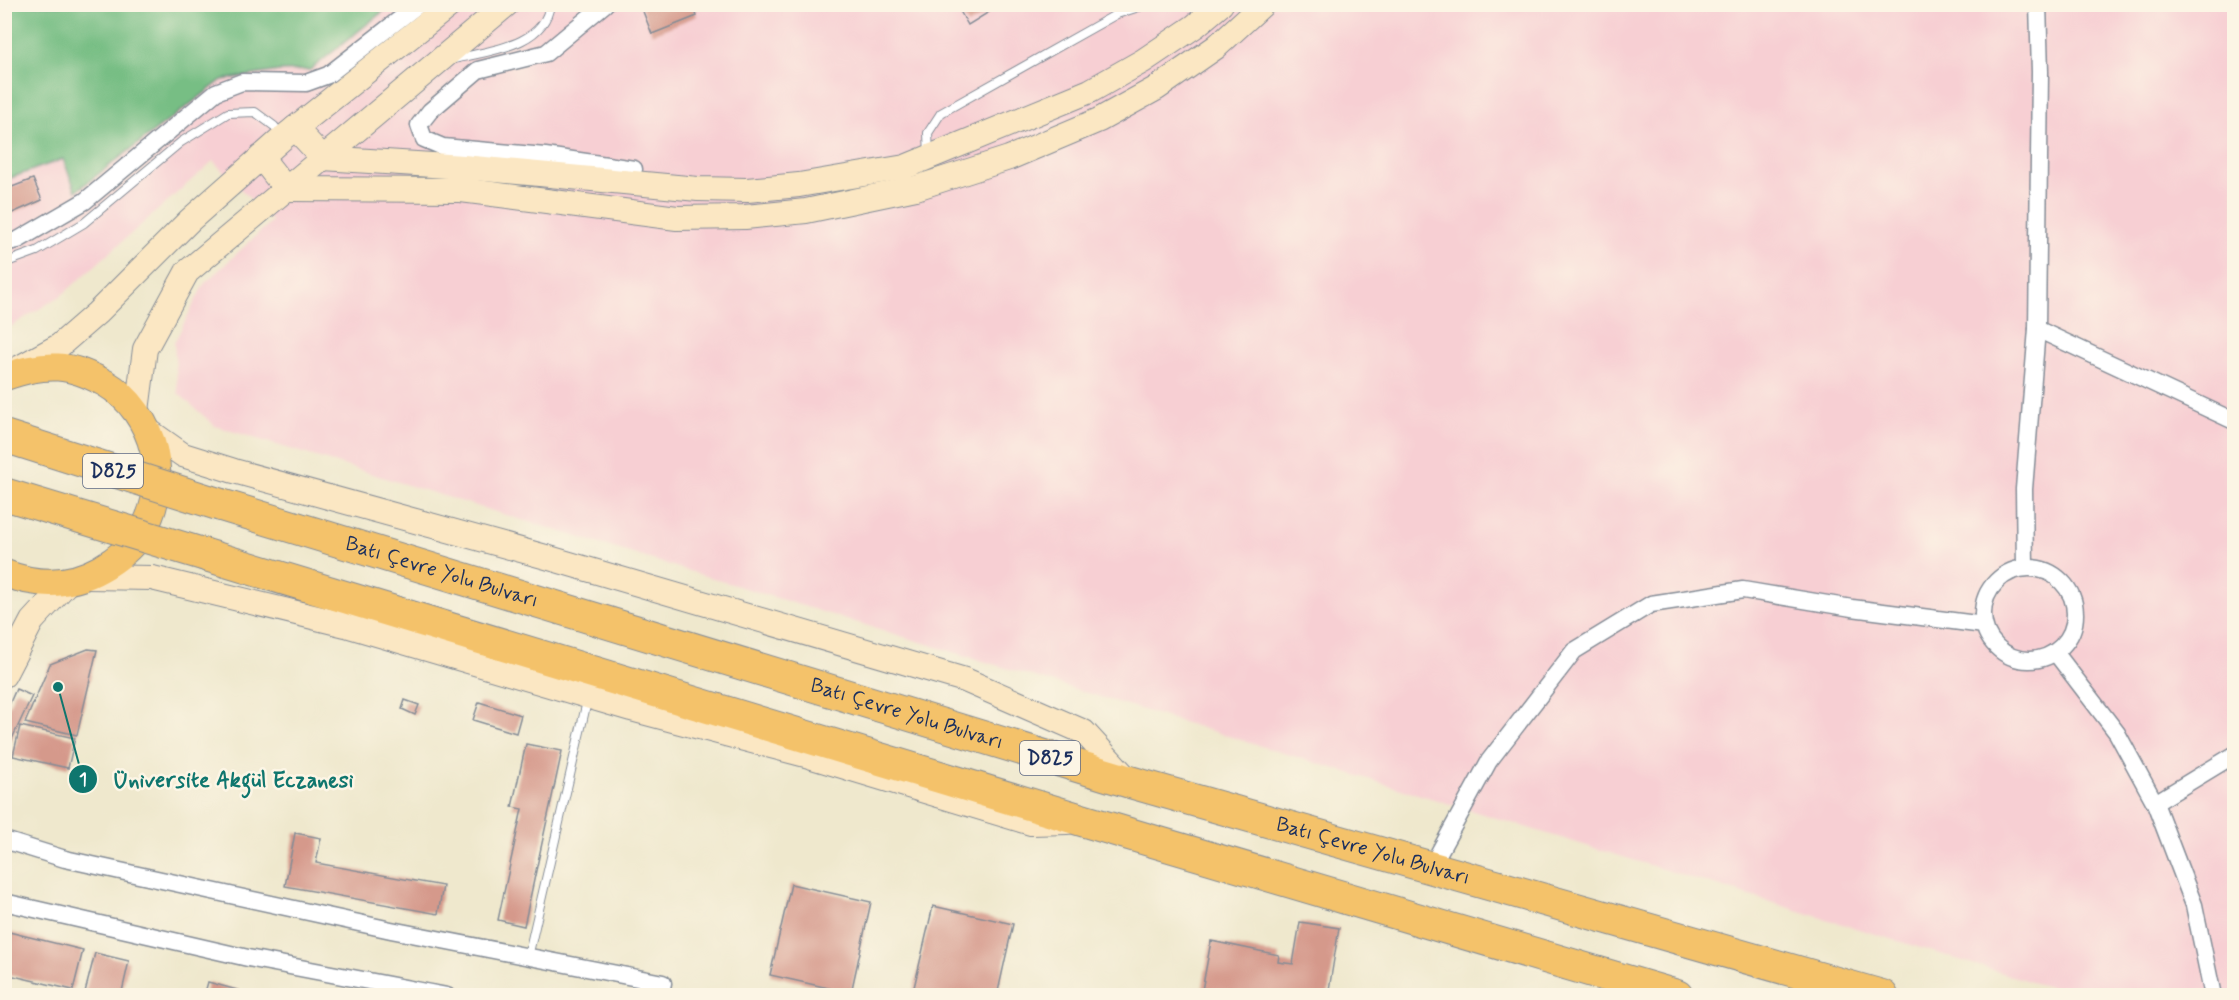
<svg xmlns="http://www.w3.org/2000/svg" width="2239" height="1000" font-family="Mynerve,sans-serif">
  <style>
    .built { fill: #f7cfd3 }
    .forest { fill: #77be84; stroke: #497671; stroke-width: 1.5 }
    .building { fill: #d5998b }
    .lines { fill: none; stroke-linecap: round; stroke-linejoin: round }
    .lane-casing { stroke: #858c96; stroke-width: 10 }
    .street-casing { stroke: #858c96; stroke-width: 19 }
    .secondary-casing { stroke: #858c96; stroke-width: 26 }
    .primary-casing { stroke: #858c96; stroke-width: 29 }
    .highway-casing { stroke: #858c96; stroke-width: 34 }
    .lane { stroke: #fff; stroke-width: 8 }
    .street { stroke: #fff; stroke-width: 16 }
    .secondary { stroke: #fbe7c3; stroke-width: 24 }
    .primary { stroke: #f4c26a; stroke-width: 27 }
    .highway { stroke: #f4c26a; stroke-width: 32 }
    .highway-bridge-casing { stroke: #858c96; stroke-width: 34; stroke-linecap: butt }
    .highway-bridge { stroke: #f4c26a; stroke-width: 32 }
    .labels { text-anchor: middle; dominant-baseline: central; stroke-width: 5; stroke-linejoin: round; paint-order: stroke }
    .shield { fill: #fcf5e5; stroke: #5e6a86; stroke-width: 1.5 }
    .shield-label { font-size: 20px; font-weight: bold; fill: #1b2f5e }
    .street-label { font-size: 21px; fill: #1b2f5e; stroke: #fcf5e5 }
    .leader { fill: none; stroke: #0f766e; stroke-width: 2 }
    .callout-dot { fill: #0f766e; stroke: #fcf5e5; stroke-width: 2 }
    .mark-label { font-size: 18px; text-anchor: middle; font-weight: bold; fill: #fff }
    .callout-label { font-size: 22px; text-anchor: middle; font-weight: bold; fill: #0f766e; stroke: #fcf5e5; stroke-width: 5; stroke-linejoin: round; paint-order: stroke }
  </style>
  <rect width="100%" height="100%" fill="#fcf5e5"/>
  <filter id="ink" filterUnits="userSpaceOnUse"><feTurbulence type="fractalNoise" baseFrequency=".0167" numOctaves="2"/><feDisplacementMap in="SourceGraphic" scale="12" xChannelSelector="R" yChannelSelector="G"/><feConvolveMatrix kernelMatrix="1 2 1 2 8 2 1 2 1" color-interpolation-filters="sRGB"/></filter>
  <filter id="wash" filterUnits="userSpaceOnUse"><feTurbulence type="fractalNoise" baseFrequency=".008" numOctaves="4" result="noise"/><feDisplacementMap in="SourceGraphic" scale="24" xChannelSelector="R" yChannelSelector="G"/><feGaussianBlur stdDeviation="1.35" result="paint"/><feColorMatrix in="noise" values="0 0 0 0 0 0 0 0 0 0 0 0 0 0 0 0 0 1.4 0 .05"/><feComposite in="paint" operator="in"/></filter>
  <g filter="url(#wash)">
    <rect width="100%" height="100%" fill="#efe8cd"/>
    <!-- built -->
    <path class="built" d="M 5,5 L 2234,5 L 2234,995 L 2081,995 L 2035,983 L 215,426 L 178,393 L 174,343 L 204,284 L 272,221 L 213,161 L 62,295 L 5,330 Z"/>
    <!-- forest -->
    <path class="forest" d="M 5,5 L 388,5 L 386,9 L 310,70 L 279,71 L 222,80 L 76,191 L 63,159 L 5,180 Z"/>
    <g id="blocks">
      <!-- building -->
      <g class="building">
        <path d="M 640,4 L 692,4 L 697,16 L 652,34 Z"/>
        <path d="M 956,4 L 1002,4 L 968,25 Z"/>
        <path d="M 33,179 L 42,200 L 10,214 L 4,202 L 4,190 Z"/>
        <path d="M 88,649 L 97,650 L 77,735 L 25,723 L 50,664 Z"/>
        <path d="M 16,689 L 32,696 L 4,756 L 4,716 Z"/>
        <path d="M 405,700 L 419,705 L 415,715 L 402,709 Z"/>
        <path d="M 479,702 L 521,715 L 516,733 L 473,720 Z"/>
        <path d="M 20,726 L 75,738 L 68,768 L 13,756 Z"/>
        <path d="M 526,744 L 562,751 L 524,926 L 498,920 L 522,809 L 512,807 Z"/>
        <path d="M 295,833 L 321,838 L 316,863 L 443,886 L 438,914 L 285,886 Z"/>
        <path d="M 791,884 L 871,902 L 851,993 L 770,975 Z"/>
        <path d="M 933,906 L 1013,924 L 997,996 L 912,996 Z"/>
        <path d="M 1300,922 L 1339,928 L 1328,996 L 1201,996 L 1211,941 L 1279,955 L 1278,962 L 1293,964 Z"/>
        <path d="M 5,931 L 83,950 L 73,990 L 5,974 Z"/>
        <path d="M 95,953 L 129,961 L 121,996 L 84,996 Z"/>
        <path d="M 208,982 L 241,991 L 240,996 L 204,996 Z"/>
      </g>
    </g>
  </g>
  <g filter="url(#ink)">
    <use href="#blocks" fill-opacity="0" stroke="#858c96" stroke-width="1.5"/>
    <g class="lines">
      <defs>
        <g id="lane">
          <path d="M 454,59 C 486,51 545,47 550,4"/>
          <path d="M 929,155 L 928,133 L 941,113 L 1117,14 L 1148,4"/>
          <path d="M 4,263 L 37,251 L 84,223 L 181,142 L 228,113 L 255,112 L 274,126 L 283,137"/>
          <path d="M 528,957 L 588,697"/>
        </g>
        <g id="street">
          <path d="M 605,4 L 546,53 L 478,70 L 430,111 L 419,125 L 424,139 L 443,147 L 545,156 L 634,169"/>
          <path d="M 4,243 L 18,240 L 85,201 L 216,92 L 242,82 L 306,83 L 328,75 L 419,4"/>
          <path d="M 2037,329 L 2234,421"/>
          <circle cx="2029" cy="614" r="46"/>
          <path d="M 2025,568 L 2024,489 L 2037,329 L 2040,72 L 2038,4"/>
          <path d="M 2055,652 L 2117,733 L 2155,803 L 2194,905 L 2213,996"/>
          <path d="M 2155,803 L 2234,755"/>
          <path d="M 4,840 L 65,859 L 391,930 L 663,983 L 660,996"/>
          <path d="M 1430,869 L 1489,761 L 1574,651 L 1651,604 L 1743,590 L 1852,608 L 1984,625"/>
          <path d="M 4,902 L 248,958 L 447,996"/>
        </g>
        <g id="secondary">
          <path d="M 295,128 L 323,158 L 463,167 L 698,189 L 747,190 L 799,185 L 905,167 L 1090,91 L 1143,61 L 1195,26 L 1221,4"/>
          <path d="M 261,157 L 286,189 L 461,190 L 677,218 L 745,217 L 806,211 L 916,188 L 1009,158 L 1099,120 L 1157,88 L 1216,47 L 1263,4"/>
          <path d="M 17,369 L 59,346 L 97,313 L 190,220 L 284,137 L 451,4"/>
          <path d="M 137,411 L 145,349 L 187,272 L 507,4"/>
          <path d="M 149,431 L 183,455 L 234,471 L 546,557 L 965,680 L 1084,732 L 1130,782"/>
          <path d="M 87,577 L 152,578 L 346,625 L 631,709 L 809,756 L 1031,823 L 1067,822"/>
          <path d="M 4,675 L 32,621 L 68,582"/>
        </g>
        <path id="primary" d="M 4,377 C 22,371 39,366 58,367 C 74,368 90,375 105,383 C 155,412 173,484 141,533 C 130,549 116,560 100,569 C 70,586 37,586 4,573"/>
        <g id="highway">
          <path id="s1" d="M 221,505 L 1130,782 L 1882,996"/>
          <path d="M 206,555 L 1085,821 L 1677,996"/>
        </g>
      </defs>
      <!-- lane casing -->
      <use href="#lane" class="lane-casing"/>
      <!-- street casing -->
      <use href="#street" class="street-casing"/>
      <!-- secondary casing -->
      <use href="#secondary" class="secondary-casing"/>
      <!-- primary casing -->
      <use href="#primary" class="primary-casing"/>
      <!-- highway casing -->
      <use href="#highway" class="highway-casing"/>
      <!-- lane -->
      <use href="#lane" class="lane"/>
      <!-- street -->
      <use href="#street" class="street"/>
      <!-- secondary -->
      <use href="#secondary" class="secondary"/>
      <!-- primary -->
      <use href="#primary" class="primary"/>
      <!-- highway -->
      <use href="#highway" class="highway"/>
      <defs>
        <g id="highway-bridge">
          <path d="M 4,436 L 221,505"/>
          <path d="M 4,494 L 206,555"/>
        </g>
      </defs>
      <!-- highway-bridge casing -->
      <use href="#highway-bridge" class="highway-bridge-casing"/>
      <!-- highway-bridge -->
      <use href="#highway-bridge" class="highway-bridge"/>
    </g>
  </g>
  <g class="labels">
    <!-- shield labels -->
    <g class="shield">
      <rect x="83" y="454" width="60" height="34" rx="4.5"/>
      <rect x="1020" y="741" width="60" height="34" rx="4.5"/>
    </g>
    <g class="shield-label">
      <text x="113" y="471">D825</text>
      <text x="1050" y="758">D825</text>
    </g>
    <!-- street labels -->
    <g class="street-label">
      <text stroke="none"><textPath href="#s1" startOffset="231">Batı Çevre Yolu Bulvarı</textPath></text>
      <text stroke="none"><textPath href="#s1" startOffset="717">Batı Çevre Yolu Bulvarı</textPath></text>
      <text stroke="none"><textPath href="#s1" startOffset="1203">Batı Çevre Yolu Bulvarı</textPath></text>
    </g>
  </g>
  <!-- callouts -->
  <path class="leader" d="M58 687L83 779"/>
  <g class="callout-dot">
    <circle cx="58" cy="687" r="6"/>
    <circle cx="83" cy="779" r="15"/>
  </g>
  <g class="mark-label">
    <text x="83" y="785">1</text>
  </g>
  <g class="callout-label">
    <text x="233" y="787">Üniversite Akgül Eczanesi</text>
  </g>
  <!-- margin -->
  <rect width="2239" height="1000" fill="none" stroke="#fcf5e5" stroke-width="24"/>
</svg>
